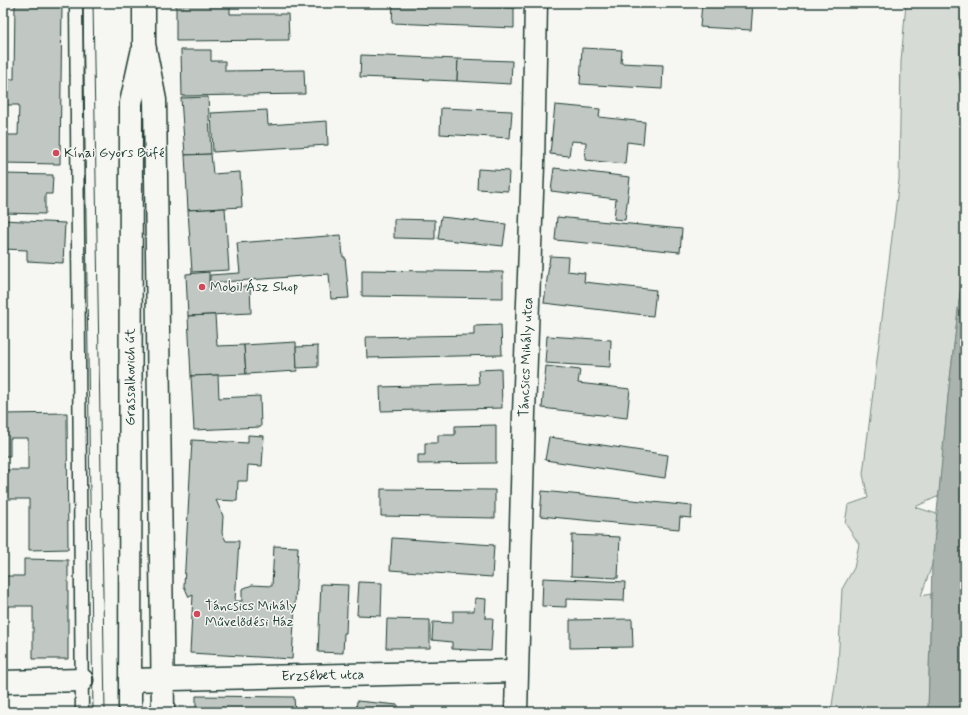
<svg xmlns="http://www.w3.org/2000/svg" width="968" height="715" font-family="Mynerve,sans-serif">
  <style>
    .green { fill: #d6dbd6; stroke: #7a8c85 }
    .water { fill: #aab3ae; stroke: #72847d }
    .building { fill: #c1c8c3; stroke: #1f3d34 }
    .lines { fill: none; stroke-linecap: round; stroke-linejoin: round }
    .lane-casing { stroke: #1f3d34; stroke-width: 15 }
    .street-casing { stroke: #1f3d34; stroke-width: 25 }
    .primary-casing { stroke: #1f3d34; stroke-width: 25 }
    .lane { stroke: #f6f6f2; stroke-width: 12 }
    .street { stroke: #f6f6f2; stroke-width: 22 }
    .primary { stroke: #f6f6f2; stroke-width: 22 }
    .tram { stroke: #1f3d34; stroke-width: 1 }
    .poi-dot { fill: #d1495b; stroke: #f6f6f2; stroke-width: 1.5 }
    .labels { text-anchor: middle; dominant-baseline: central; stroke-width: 3; stroke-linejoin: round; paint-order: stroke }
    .poi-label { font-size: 14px; fill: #1f3d34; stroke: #f6f6f2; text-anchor: start }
    .street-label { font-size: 14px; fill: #1f3d34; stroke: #f6f6f2 }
  </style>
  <rect width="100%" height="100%" fill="#f6f6f2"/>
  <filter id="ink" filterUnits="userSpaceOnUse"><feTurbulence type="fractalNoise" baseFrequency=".025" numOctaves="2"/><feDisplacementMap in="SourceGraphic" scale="8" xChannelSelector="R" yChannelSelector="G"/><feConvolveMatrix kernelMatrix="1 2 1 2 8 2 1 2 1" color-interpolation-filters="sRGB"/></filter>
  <g filter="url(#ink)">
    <!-- green -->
    <path class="green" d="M 906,3 L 962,3 L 959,75 L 965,96 L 965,251 L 948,396 L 939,496 L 915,507 L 937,514 L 932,565 L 921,596 L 931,594 L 928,712 L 831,712 L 838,666 L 842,589 L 854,568 L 859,544 L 845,523 L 848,505 L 868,498 L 863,474 L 899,180 L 901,62 Z"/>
    <!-- water -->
    <g class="water">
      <path d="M 962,3 L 965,3 L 965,96 L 959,75 Z"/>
      <path d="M 965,251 L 965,712 L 928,712 L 932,565 L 948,396 Z"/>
    </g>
    <!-- building -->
    <g class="building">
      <path d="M 15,3 L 62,3 L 60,164 L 3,163 L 3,135 L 18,135 L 19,105 L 6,105 L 6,79 L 14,79 Z"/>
      <path d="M 176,3 L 230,3 L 230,14 L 288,14 L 289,40 L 176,41 Z"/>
      <path d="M 393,3 L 514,8 L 514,28 L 392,23 Z"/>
      <path d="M 702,3 L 753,3 L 751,30 L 700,27 Z"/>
      <path d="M 582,48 L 622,50 L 621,63 L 663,65 L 662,89 L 580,84 Z"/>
      <path d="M 181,50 L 211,50 L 211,61 L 225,61 L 225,71 L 304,70 L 305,94 L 182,96 Z"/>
      <path d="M 361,55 L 458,59 L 457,81 L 360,77 Z"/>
      <path d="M 458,59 L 512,61 L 511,84 L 457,81 Z"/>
      <path d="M 208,97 L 211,154 L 185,155 L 181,98 Z"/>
      <path d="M 555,105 L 600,109 L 599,117 L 645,122 L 643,144 L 627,142 L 625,164 L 585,160 L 586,142 L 571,141 L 569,156 L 550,154 Z"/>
      <path d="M 441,108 L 512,111 L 510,138 L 440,134 Z"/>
      <path d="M 267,110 L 268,125 L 327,121 L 328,145 L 213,152 L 211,113 Z"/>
      <path d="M 211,154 L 213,174 L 240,172 L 242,207 L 188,210 L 185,155 Z"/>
      <path d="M 554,168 L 630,177 L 625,220 L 614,219 L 616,199 L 551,191 Z"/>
      <path d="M 478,169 L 509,171 L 508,191 L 477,189 Z"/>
      <path d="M 3,174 L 53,175 L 52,194 L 45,194 L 45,214 L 3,213 Z"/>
      <path d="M 225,208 L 229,270 L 192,272 L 188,210 Z"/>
      <path d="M 441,217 L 506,224 L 503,246 L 438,239 Z"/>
      <path d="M 557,217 L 682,229 L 680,252 L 555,240 Z"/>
      <path d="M 394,219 L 435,220 L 435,239 L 394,238 Z"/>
      <path d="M 3,220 L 65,223 L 63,263 L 27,261 L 27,250 L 3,249 Z"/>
      <path d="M 341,235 L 343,257 L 345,257 L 349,298 L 331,299 L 329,274 L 210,283 L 210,275 L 240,273 L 237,243 Z"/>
      <path d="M 550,256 L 568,257 L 567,271 L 585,273 L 584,282 L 656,290 L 653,316 L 544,303 Z"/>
      <path d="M 362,270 L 503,272 L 503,298 L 362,296 Z"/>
      <path d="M 209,272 L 209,288 L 250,286 L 251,313 L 188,316 L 186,274 Z"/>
      <path d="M 211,315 L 215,315 L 217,346 L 244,345 L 246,374 L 191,376 L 188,316 Z"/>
      <path d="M 501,325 L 502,355 L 367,358 L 366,337 L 474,335 L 474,326 Z"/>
      <path d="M 547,336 L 611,340 L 610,367 L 545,363 Z"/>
      <path d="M 296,342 L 297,371 L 246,374 L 244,345 Z"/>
      <path d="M 318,346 L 318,367 L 297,368 L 296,347 Z"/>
      <path d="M 546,366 L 580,370 L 578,383 L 630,389 L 627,418 L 542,408 Z"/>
      <path d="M 501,369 L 502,408 L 381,411 L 380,387 L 479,384 L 478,370 Z"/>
      <path d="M 218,375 L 219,398 L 260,396 L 261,427 L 194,430 L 191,376 Z"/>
      <path d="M 67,413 L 68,549 L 29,550 L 29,499 L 3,499 L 3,470 L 28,470 L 28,438 L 10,438 L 10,456 L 3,456 L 3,414 Z"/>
      <path d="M 496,425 L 496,463 L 418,464 L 418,455 L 425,455 L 425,443 L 438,443 L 438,435 L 455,435 L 455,426 Z"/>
      <path d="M 248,435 L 264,436 L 262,466 L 248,465 L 247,481 L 238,481 L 237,501 L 216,500 L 223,516 L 222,533 L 226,541 L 239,541 L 235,601 L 242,601 L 242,589 L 252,585 L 272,586 L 274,546 L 298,547 L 292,659 L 190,653 L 193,595 L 189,597 L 184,586 L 192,440 L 248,443 Z"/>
      <path d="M 549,437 L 668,455 L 665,478 L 545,460 Z"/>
      <path d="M 381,489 L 495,490 L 495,518 L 381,516 Z"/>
      <path d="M 542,491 L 692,506 L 691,518 L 680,517 L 679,529 L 540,516 Z"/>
      <path d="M 572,535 L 620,537 L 618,578 L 571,576 Z"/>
      <path d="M 392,538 L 494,545 L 492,577 L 390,570 Z"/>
      <path d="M 24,559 L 68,560 L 68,659 L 33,659 L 33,606 L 3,606 L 3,576 L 24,576 Z"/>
      <path d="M 543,578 L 625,582 L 624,601 L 566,599 L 566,607 L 542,606 Z"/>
      <path d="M 359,582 L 382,583 L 381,616 L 357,615 Z"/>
      <path d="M 321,584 L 348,585 L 346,633 L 344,633 L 343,653 L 318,652 Z"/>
      <path d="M 475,598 L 486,599 L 485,618 L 493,618 L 491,651 L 452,649 L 452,642 L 432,640 L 433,622 L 453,623 L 453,611 L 474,611 Z"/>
      <path d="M 387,619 L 430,620 L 430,648 L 386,648 Z"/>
      <path d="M 632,619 L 633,647 L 570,648 L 570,620 Z"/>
      <path d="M 196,696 L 294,697 L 295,712 L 196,712 Z"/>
      <path d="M 357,701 L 398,705 L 397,712 L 356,712 Z"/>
      <path d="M 3,709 L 47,712 L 3,712 Z"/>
    </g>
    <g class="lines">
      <defs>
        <path id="lane" d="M 76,3 L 82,712"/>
        <g id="street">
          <path id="s1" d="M 130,680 L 516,671"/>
          <path d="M 3,682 L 82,680"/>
          <path id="s2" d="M 516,712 L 524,413 L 533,165 L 536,3"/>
        </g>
        <g id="primary">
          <path d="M 144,3 L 144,44 L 155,100 L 163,712"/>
          <path id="s3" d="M 130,712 L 131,103 L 142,53"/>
        </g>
      </defs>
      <!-- lane casing -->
      <use href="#lane" class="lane-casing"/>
      <!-- street casing -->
      <use href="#street" class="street-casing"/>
      <!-- primary casing -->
      <use href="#primary" class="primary-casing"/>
      <!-- lane -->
      <use href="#lane" class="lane"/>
      <!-- street -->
      <use href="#street" class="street"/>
      <!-- primary -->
      <use href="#primary" class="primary"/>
      <!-- tram -->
      <g class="tram">
        <path d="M 83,3 L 93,712"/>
        <path d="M 93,3 L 105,712"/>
      </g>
    </g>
  </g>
  <!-- markers -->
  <g class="poi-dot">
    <circle cx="56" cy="153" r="4"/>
    <circle cx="202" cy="287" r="4"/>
    <circle cx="197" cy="614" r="4"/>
  </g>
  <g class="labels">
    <!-- poi labels -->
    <g class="poi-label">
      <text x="64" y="153">Kínai Gyors Büfé</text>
      <text x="210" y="287">Mobil Ász Shop</text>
      <text x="205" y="606">Táncsics Mihály<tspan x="205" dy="16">Művelődési Ház</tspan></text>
    </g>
    <!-- street labels -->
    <g class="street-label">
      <text stroke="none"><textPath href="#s2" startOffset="355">Táncsics Mihály utca</textPath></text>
      <text stroke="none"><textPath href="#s3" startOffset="335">Grassalkovich út</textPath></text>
      <text stroke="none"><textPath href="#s1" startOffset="193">Erzsébet utca</textPath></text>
    </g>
  </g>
  <!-- margin -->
  <rect width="968" height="715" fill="none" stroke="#f6f6f2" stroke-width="16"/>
  <rect x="8" y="8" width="952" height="699" fill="none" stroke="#1f3d34" stroke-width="1.5" filter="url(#ink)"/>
</svg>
